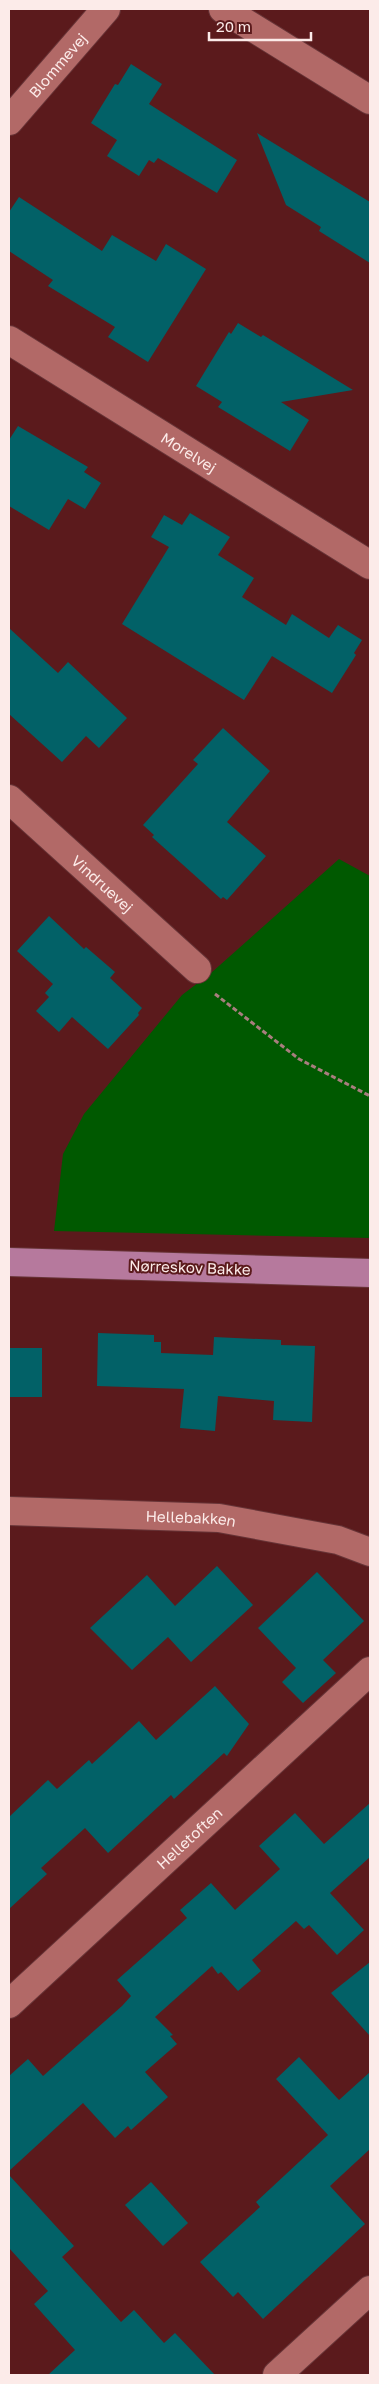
<svg xmlns="http://www.w3.org/2000/svg" width="379" height="2384" font-family="'Golos Text',sans-serif">
  <style>
    .green { fill: #005900 }
    .building { fill: #026167 }
    .lines { fill: none; stroke-linecap: round; stroke-linejoin: round }
    .street-casing { stroke: #673437; stroke-width: 30 }
    .primary-casing { stroke: #673437; stroke-width: 30 }
    .path { stroke: #a87e7e; stroke-width: 3; stroke-dasharray: 5 2.5; stroke-linecap: butt }
    .street { stroke: #b26967; stroke-width: 28 }
    .primary { stroke: #b6799d; stroke-width: 28 }
    .labels { text-anchor: middle; dominant-baseline: central; stroke-width: 4; stroke-linejoin: round; paint-order: stroke }
    .street-label { font-size: 15px; fill: #fcebe9; stroke: #5b1a1c }
  </style>
  <rect width="100%" height="100%" fill="#5b1a1c"/>
  <!-- green -->
  <path class="green" d="M 339,859 L 370,876 L 370,1238 L 54,1231 L 63,1154 L 84,1114 L 182,995 L 211,973 Z"/>
  <!-- building -->
  <g class="building">
    <path d="M 131,64 L 162,84 L 149,104 L 237,160 L 217,193 L 158,158 L 154,163 L 149,160 L 139,176 L 107,156 L 117,140 L 91,123 L 115,84 L 118,85 Z"/>
    <path d="M 257,133 L 370,202 L 370,263 L 319,231 L 321,227 L 286,205 Z"/>
    <path d="M 19,197 L 102,251 L 112,235 L 156,261 L 166,244 L 206,269 L 148,362 L 108,337 L 115,327 L 48,286 L 53,280 L 9,251 L 9,212 Z"/>
    <path d="M 238,323 L 261,337 L 263,335 L 353,390 L 281,402 L 309,420 L 290,451 L 218,407 L 222,402 L 196,386 L 229,332 L 231,334 Z"/>
    <path d="M 18,426 L 88,467 L 84,472 L 101,483 L 85,509 L 68,499 L 49,530 L 9,506 L 9,440 Z"/>
    <path d="M 190,513 L 230,537 L 218,555 L 254,578 L 242,597 L 286,625 L 292,614 L 329,638 L 338,625 L 362,640 L 354,653 L 356,655 L 332,693 L 272,656 L 244,700 L 122,624 L 169,547 L 151,537 L 164,515 L 182,525 Z"/>
    <path d="M 9,628 L 58,673 L 68,662 L 127,718 L 99,748 L 86,736 L 62,762 L 9,714 Z"/>
    <path d="M 223,728 L 270,771 L 227,822 L 266,856 L 227,900 L 223,897 L 221,899 L 152,837 L 154,835 L 143,825 L 198,764 L 193,760 Z"/>
    <path d="M 49,916 L 84,949 L 86,947 L 115,972 L 110,978 L 142,1008 L 138,1013 L 139,1015 L 108,1049 L 72,1017 L 59,1032 L 36,1011 L 49,997 L 45,993 L 53,984 L 17,951 Z"/>
    <path d="M 98,1333 L 154,1335 L 154,1342 L 161,1342 L 161,1353 L 213,1355 L 214,1337 L 281,1340 L 281,1345 L 315,1346 L 312,1422 L 273,1420 L 274,1401 L 218,1396 L 215,1431 L 180,1428 L 184,1389 L 97,1386 Z"/>
    <rect x="9" y="1348" width="33" height="49"/>
    <path d="M 217,1566 L 253,1605 L 191,1662 L 168,1637 L 132,1670 L 90,1628 L 147,1575 L 175,1606 Z"/>
    <path d="M 317,1572 L 364,1621 L 323,1660 L 336,1673 L 303,1703 L 282,1682 L 296,1668 L 258,1628 Z"/>
    <path d="M 215,1686 L 249,1724 L 227,1756 L 224,1753 L 174,1799 L 171,1795 L 108,1853 L 85,1828 L 41,1868 L 47,1874 L 9,1909 L 9,1817 L 48,1780 L 57,1789 L 89,1760 L 92,1764 L 139,1721 L 156,1740 Z"/>
    <path d="M 370,1803 L 370,1857 L 330,1893 L 364,1930 L 337,1955 L 309,1925 L 304,1929 L 296,1921 L 252,1960 L 261,1971 L 238,1991 L 221,1972 L 218,1974 L 212,1966 L 155,2017 L 173,2035 L 170,2036 L 177,2044 L 145,2072 L 168,2097 L 131,2130 L 128,2126 L 115,2138 L 83,2103 L 9,2171 L 9,2076 L 28,2059 L 43,2076 L 122,2006 L 131,1996 L 117,1980 L 187,1918 L 180,1910 L 211,1883 L 235,1910 L 280,1869 L 259,1846 L 295,1813 L 324,1844 Z"/>
    <path d="M 370,1962 L 370,2036 L 331,1993 Z"/>
    <path d="M 299,2057 L 339,2100 L 370,2072 L 370,2149 L 330,2186 L 365,2224 L 263,2319 L 238,2292 L 233,2297 L 200,2262 L 260,2207 L 256,2202 L 328,2135 L 276,2079 Z"/>
    <path d="M 9,2175 L 74,2246 L 62,2257 L 121,2322 L 134,2310 L 164,2343 L 175,2333 L 215,2375 L 48,2375 L 75,2350 L 34,2304 L 48,2291 L 9,2248 Z"/>
    <path d="M 151,2182 L 188,2223 L 163,2246 L 125,2205 Z"/>
  </g>
  <g class="lines">
    <defs>
      <g id="street">
        <path d="M 223,9 L 370,100"/>
        <path id="s1" d="M 9,121 L 106,9"/>
        <path id="s2" d="M 9,340 L 370,565"/>
        <path id="s3" d="M 9,799 L 197,969"/>
        <path id="s4" d="M 9,1511 L 219,1518 L 338,1540 L 370,1552"/>
        <path id="s5" d="M 9,2004 L 370,1671"/>
        <path d="M 277,2375 L 370,2290"/>
      </g>
      <path id="primary" d="M 9,1262 L 370,1273"/>
    </defs>
    <!-- street casing -->
    <use href="#street" class="street-casing"/>
    <!-- primary casing -->
    <use href="#primary" class="primary-casing"/>
    <!-- path -->
    <path class="path" d="M 215,994 L 299,1059 L 370,1096"/>
    <!-- street -->
    <use href="#street" class="street"/>
    <!-- primary -->
    <use href="#primary" class="primary"/>
  </g>
  <g class="labels">
    <!-- street labels -->
    <g class="street-label">
      <text stroke="none"><textPath href="#s1" startOffset="74">Blommevej</textPath></text>
      <text stroke="none"><textPath href="#s2" startOffset="212">Morelvej</textPath></text>
      <text stroke="none"><textPath href="#s3" startOffset="126">Vindruevej</textPath></text>
      <text transform="translate(190 1267) rotate(2)">Nørreskov Bakke</text>
      <text stroke="none"><textPath href="#s4" startOffset="182">Hellebakken</textPath></text>
      <text stroke="none"><textPath href="#s5" startOffset="245">Helletoften</textPath></text>
    </g>
  </g>
  <!-- border -->
  <rect width="379" height="2384" fill="none" stroke="#fcebe9" stroke-width="20"/>
  <!-- scale -->
  <path d="M209 32v8h102v-8" fill="none" stroke="#fcebe9" stroke-width="2.5"/>
  <text x="216" y="32" font-size="15" fill="#fcebe9" stroke="#5b1a1c" stroke-width="4" paint-order="stroke">20 m</text>
</svg>
